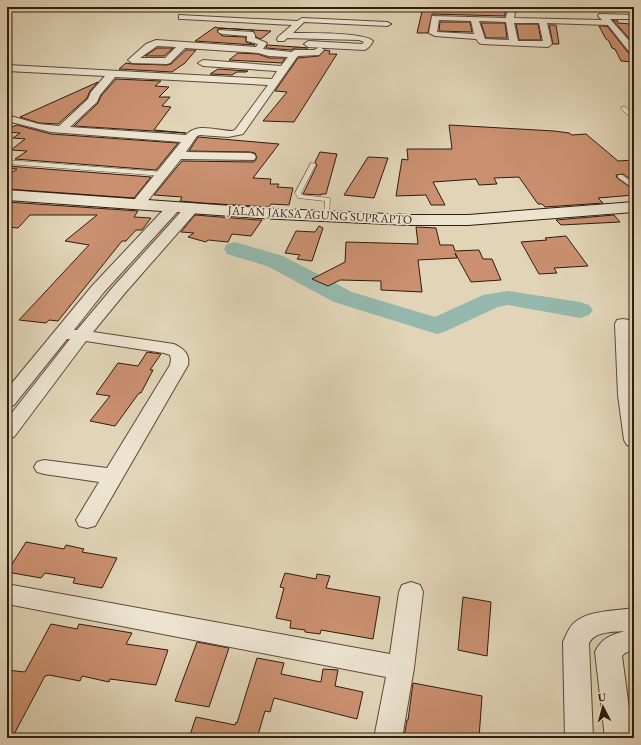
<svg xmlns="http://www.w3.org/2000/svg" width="641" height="745" font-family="'EB Garamond',serif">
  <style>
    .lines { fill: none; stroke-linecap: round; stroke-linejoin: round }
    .river { fill: #94b8ad; fill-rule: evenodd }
    .building { fill: #ca9070; stroke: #2f1c0e }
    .lane-casing { stroke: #5c4a38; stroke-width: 1 }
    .street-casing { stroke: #5c4a38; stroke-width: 2 }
    .secondary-casing { stroke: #2f1c0e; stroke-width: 2 }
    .lane { fill: #ece3d0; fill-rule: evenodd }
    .street { fill: #ece3d0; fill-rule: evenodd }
    .secondary { fill: #ece3d0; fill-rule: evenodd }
    .labels { text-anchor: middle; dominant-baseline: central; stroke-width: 3.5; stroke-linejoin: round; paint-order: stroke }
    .far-street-label { font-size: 12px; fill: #2f1c0e; stroke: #ece3d0 }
  </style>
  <rect width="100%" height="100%" fill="#e1d4b7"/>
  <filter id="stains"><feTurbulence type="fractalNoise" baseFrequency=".005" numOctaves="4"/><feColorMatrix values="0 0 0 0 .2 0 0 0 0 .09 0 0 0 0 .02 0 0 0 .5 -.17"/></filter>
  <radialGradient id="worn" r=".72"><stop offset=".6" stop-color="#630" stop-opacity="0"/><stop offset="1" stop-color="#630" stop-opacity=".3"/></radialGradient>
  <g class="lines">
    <!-- river -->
    <path class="river" d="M 235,242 L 283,256 L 352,292 L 435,317 L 483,295 L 508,291 L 580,302 L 589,305 L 593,310 L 589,315 L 580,318 L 508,305 L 498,307 L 446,331 L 437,334 L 334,302 L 267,266 L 227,254 L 224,249 L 227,244 Z"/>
  </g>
  <!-- building -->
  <g class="building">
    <path d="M 423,7 L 505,7 L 505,16 L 432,14 L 428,33 L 417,33 Z"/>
    <path d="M 613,20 L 617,20 L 618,23 L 630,24 L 631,27 L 634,27 L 634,44 Z"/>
    <path d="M 440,22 L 470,22 L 472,32 L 439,31 Z"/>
    <path d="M 481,23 L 505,23 L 507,38 L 486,38 Z"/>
    <path d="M 516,24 L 538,24 L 541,40 L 519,40 Z"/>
    <path d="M 549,25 L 556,25 L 559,44 L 553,44 Z"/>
    <path d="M 599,26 L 607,26 L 630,55 L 634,56 L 634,62 L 621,61 L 615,49 L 612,48 L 609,41 L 606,39 Z"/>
    <path d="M 215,27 L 218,28 L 271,31 L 261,39 L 256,37 L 253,30 L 219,28 L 217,31 L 222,36 L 246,37 L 246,42 L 255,45 L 195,41 Z"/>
    <path d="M 267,45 L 297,47 L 308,48 L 295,48 L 291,50 L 266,48 Z"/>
    <path d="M 157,48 L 173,48 L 164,56 L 145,56 Z"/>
    <path d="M 186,50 L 196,50 L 185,63 L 172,72 L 119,69 L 126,63 L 132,64 L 167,65 L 171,64 Z"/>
    <path d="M 325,50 L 330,51 L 329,54 L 337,54 L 294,122 L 263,121 L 287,92 L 275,91 L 298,58 L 319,56 Z"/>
    <path d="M 238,53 L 258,54 L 269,58 L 285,58 L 282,63 L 229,60 Z"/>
    <path d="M 218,69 L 248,71 L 246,72 L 237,72 L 232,75 L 210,74 Z"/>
    <path d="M 116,79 L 161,81 L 155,86 L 169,87 L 159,97 L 170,97 L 162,106 L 171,107 L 154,130 L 186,133 L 74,126 L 98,103 L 101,96 Z"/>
    <path d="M 98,82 L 90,91 L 87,98 L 58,124 L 39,123 L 20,117 Z"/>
    <path d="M 17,125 L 51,134 L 178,143 L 156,170 L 15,159 L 27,151 L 11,150 L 25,139 L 13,138 L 20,133 L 7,132 L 7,129 Z"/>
    <path d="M 449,125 L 554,131 L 569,133 L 572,135 L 586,134 L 618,161 L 634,160 L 634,182 L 623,174 L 616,175 L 617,178 L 634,190 L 634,195 L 598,198 L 603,203 L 545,207 L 542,204 L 538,204 L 519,177 L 494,178 L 497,184 L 479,185 L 476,179 L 433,182 L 445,205 L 431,205 L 426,195 L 396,196 L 402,159 L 408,160 L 407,149 L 452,149 Z"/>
    <path d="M 198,137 L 279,144 L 253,178 L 271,179 L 270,184 L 279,184 L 277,187 L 293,188 L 289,205 L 271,204 L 269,207 L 203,203 L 180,201 L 182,197 L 154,195 L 182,161 L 254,162 L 257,158 L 255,153 L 250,152 L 189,151 Z"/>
    <path d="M 320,152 L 337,154 L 326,194 L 321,194 L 321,195 L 303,194 L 317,165 L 315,162 Z"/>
    <path d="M 368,157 L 388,158 L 374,198 L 344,195 Z"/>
    <path d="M 7,166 L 151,177 L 134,198 L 7,189 L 7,176 L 17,169 L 7,168 Z"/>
    <path d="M 7,202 L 138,211 L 134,217 L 151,218 L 142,230 L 136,230 L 126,241 L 122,241 L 58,321 L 49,320 L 46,323 L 19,320 L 89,245 L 65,241 L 97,215 L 30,215 L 18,228 L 7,227 Z"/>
    <path d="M 195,215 L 258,220 L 262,220 L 251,236 L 232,234 L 228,242 L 208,240 L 206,242 L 188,237 L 194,233 L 181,232 Z"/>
    <path d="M 614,215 L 620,222 L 561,225 L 556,220 Z"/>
    <path d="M 319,226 L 323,228 L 312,261 L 297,259 L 300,255 L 285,253 L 296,231 L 315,232 Z"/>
    <path d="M 416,227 L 436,228 L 440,245 L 453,245 L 455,251 L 479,250 L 483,259 L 492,259 L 501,280 L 471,282 L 455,253 L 457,258 L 418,260 L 422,292 L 381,290 L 381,281 L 340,280 L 328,286 L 312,279 L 345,262 L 346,242 L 418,244 Z"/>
    <path d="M 566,236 L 588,266 L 554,268 L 557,273 L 539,274 L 521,242 L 547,240 L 545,238 Z"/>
    <path d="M 147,352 L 161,354 L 150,370 L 153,370 L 141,393 L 139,393 L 115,426 L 90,421 L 110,396 L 96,394 L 118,363 L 138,366 Z"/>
    <path d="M 26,542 L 64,549 L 66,545 L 84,549 L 82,552 L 117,558 L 102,588 L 73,583 L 75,578 L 45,573 L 41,578 L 7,572 Z"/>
    <path d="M 285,573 L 316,579 L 317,574 L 330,576 L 326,588 L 380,597 L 373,639 L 321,630 L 320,634 L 305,632 L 305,630 L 290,628 L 291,621 L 276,618 L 284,588 L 280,587 Z"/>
    <path d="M 463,597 L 491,602 L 487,656 L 458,650 Z"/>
    <path d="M 51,624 L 77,629 L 79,624 L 132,633 L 126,644 L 168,650 L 156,685 L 110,679 L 109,682 L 82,676 L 80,681 L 49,675 L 45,676 L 12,738 L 7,738 L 7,670 L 25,672 Z"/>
    <path d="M 197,642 L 229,648 L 209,707 L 175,701 Z"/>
    <path d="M 257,658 L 284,663 L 281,674 L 321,682 L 323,669 L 338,670 L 335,686 L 363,692 L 357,719 L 274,698 L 270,712 L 265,711 L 257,738 L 189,738 L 196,717 L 235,725 L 236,722 L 237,723 Z"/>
    <path d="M 413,683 L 482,696 L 479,738 L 404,738 L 407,720 L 408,720 Z"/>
  </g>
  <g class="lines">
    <defs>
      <g id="lane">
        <path d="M 622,107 L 626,107 L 630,112 L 634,113 L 634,117 L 626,114 L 621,108 Z"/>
        <path d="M 7,160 L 163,172 L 166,174 L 163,176 L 7,164 Z"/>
        <path d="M 311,163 L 316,164 L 301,193 L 302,195 L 330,198 L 329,218 L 327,219 L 324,217 L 325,201 L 298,198 L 295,193 Z"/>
        <path d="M 618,175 L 622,175 L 634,184 L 634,189 L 618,177 Z"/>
      </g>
      <g id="street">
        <path d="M 508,7 L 516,7 L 514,18 L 602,20 L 598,16 L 599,14 L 634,15 L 634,19 L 610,19 L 634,46 L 634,55 L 631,54 L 608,25 L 547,23 L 552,44 L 548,47 L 482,44 L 479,43 L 476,39 L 435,36 L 429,33 L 432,16 L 506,18 ZM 439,20 L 471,21 L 474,34 L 437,32 ZM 479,21 L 506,22 L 509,40 L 485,39 ZM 514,23 L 539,23 L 543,41 L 518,41 Z"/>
        <path d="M 179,15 L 297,21 L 302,18 L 387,22 L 391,24 L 387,26 L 304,22 L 293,33 C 308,33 364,32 373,41 C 371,45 368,49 364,50 L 308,47 L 304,44 L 308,41 L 362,44 L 364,42 L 359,40 L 287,38 L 284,41 L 278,41 L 277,39 L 278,37 L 292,25 L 182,19 L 179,19 Z"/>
        <path d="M 219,30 L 253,32 L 255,35 L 255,38 L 267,43 L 263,49 L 291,52 L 295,50 L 314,50 L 320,47 L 324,50 L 319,55 L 298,56 L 297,57 L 243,134 L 228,137 L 200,135 L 197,136 L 186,152 L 250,153 L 254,154 L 256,157 L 254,160 L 181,159 L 142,208 L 132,208 L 130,205 L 181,142 L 51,132 L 7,121 L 7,115 L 39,124 L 59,126 L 88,99 L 91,92 L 105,76 L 7,71 L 7,65 L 272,79 L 277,71 L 203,66 L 198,63 L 203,60 L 281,66 L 288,57 L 269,56 L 258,53 L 185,48 L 170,63 L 167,64 L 132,63 L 128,60 L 146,44 L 156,40 L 256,47 L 258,44 L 247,41 L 247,36 L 222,34 L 218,32 ZM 157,46 L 176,47 L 165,58 L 140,58 ZM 115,77 L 268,85 L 235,130 L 232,131 C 218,131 197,122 186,135 L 70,127 L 97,102 L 100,95 Z"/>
        <path d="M 174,203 L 179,204 L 181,207 L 179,210 L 104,292 L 74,330 L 77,330 L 113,287 L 187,205 L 197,205 L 199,208 L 197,211 L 125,293 L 93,332 L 174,344 C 184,349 190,354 188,365 L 95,526 L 87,528 L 79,526 L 76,520 L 99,482 L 44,474 L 37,472 L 34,467 L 37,462 L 44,460 L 107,468 L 170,365 L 171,359 L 170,355 L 164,353 L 86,341 L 14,437 L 7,438 L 7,419 L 70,339 L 67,339 L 14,405 L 7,407 L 7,389 L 92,286 L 169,204 Z"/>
        <path d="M 623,319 L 629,320 L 631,324 L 634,362 L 634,447 L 627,445 L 624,440 L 618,395 L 615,324 L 617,320 Z"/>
        <path d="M 411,582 L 420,585 L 423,592 L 414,668 L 402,738 L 374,738 L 386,677 L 7,604 L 7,584 L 390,654 L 399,592 L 402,585 Z"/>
        <path d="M 634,608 L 634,650 L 625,653 L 622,656 L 633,738 L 605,738 L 595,652 C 601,638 611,635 625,631 C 614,632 595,631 589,643 L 593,738 L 565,738 L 563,642 C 566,636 569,627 574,623 C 588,610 616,611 634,608 Z"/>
      </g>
      <path id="secondary" d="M 7,190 L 258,208 L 409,215 L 468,215 L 634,202 L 634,212 L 468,225 L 409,225 L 258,218 L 7,200 Z"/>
    </defs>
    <!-- lane casing -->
    <use href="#lane" class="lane-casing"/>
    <!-- street casing -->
    <use href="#street" class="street-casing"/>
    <!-- secondary casing -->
    <use href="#secondary" class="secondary-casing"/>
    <!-- lane -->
    <use href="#lane" class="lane"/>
    <!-- street -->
    <use href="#street" class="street"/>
    <!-- secondary -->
    <use href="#secondary" class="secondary"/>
  </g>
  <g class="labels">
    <!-- far-street labels -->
    <g class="far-street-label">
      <text transform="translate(320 215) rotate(3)">JALAN JAKSA AGUNG SUPRAPTO</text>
    </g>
  </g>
  <!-- margin -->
  <rect width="641" height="745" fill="none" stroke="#e1d4b7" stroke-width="24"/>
  <rect x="8" y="8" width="625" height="729" fill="none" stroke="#2f1c0e" stroke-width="2"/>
  <rect x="12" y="12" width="617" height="721" fill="none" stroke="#2f1c0e"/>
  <!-- north arrow -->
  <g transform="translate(603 707) rotate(354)" stroke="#ece3d0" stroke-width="3" paint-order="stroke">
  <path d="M0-3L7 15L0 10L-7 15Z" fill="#2f1c0e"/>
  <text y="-6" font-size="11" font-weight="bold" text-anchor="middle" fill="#2f1c0e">U</text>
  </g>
  <rect width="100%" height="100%" filter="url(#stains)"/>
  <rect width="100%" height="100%" fill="url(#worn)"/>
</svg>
